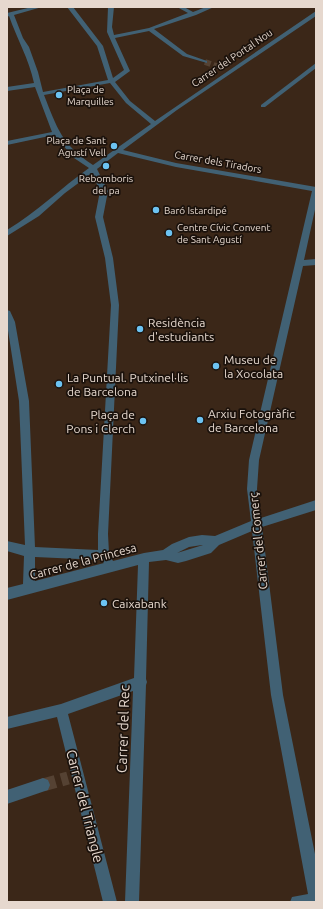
<svg xmlns="http://www.w3.org/2000/svg" width="323" height="909" font-family="Ubuntu,sans-serif">
  <style>
    .lines { fill: none; stroke-linecap: round; stroke-linejoin: round }
    .minor-tunnel-far1 { stroke: #554233; stroke-width: 6; stroke-dasharray: 6 3; stroke-linecap: butt }
    .minor-tunnel { stroke: #554233; stroke-width: 13; stroke-dasharray: 13 6; stroke-linecap: butt }
    .minor { fill: #416174; fill-rule: evenodd }
    .poi-dot { fill: #6cc3f2; stroke: #1b120c; stroke-width: 1.5 }
    .labels { text-anchor: middle; dominant-baseline: central; stroke-width: 3.5; stroke-linejoin: round; paint-order: stroke }
    .far-street-label { font-size: 10px; fill: #e6d8ce; stroke: #1b120c }
    .far-poi-label { font-size: 10px; fill: #e6d8ce; stroke: #1b120c; text-anchor: start }
    .poi-label { font-size: 12px; fill: #e6d8ce; stroke: #1b120c; text-anchor: start }
    .street-label { font-size: 12px; fill: #e6d8ce; stroke: #1b120c }
    .near-street-label { font-size: 14px; fill: #e6d8ce; stroke: #1b120c }
  </style>
  <rect width="100%" height="100%" fill="#3b2718"/>
  <g class="lines">
    <!-- minor-tunnel-far1 -->
    <path class="minor-tunnel-far1" d="M 205,62 L 219,67"/>
    <!-- minor-tunnel -->
    <path class="minor-tunnel" d="M 43,785 L 68,778"/>
    <!-- minor -->
    <g class="minor">
      <path d="M 32,7 L 42,7 L 14,15 L 23,38 L 29,47 L 38,72 L 43,92 L 108,80 L 97,46 L 67,7 L 73,7 L 103,46 L 113,78 L 124,70 L 107,32 L 108,7 L 114,7 L 112,27 L 114,35 L 149,28 L 188,13 L 177,7 L 184,7 L 193,12 L 206,7 L 214,7 L 196,15 L 154,29 L 187,54 L 207,61 L 207,63 L 183,56 L 149,31 L 115,38 L 130,71 L 115,82 L 130,101 L 155,121 L 316,11 L 316,16 L 177,110 L 123,150 L 176,163 L 316,187 L 316,205 L 304,260 L 316,259 L 316,265 L 303,266 L 259,460 L 257,489 L 261,518 L 316,500 L 316,510 L 262,527 L 283,695 L 316,859 L 316,902 L 290,902 L 292,897 L 308,894 L 271,695 L 252,531 L 219,545 L 211,553 L 186,561 L 178,563 L 166,560 L 149,562 L 146,679 L 147,682 L 146,685 L 139,902 L 125,902 L 133,691 L 68,714 L 117,902 L 103,902 L 57,717 L 7,729 L 7,717 L 61,704 L 134,678 L 138,565 L 7,600 L 7,588 L 23,584 L 24,556 L 7,551 L 7,541 L 25,545 L 19,401 L 7,324 L 7,310 L 10,311 L 15,322 L 29,401 L 35,547 L 98,550 L 98,534 L 111,305 L 105,258 L 95,217 L 100,191 L 92,173 L 65,193 L 39,216 L 7,236 L 7,230 C 37,212 61,188 89,168 L 74,158 L 54,135 L 7,145 L 7,141 L 52,132 L 35,87 L 7,91 L 7,87 L 34,83 C 29,59 17,39 9,16 L 7,17 L 7,13 ZM 110,83 L 126,103 L 151,124 L 93,165 C 62,145 57,128 44,95 ZM 118,153 L 176,167 L 312,191 L 249,460 L 247,489 L 251,521 L 215,536 L 202,535 L 189,537 L 172,544 L 163,550 L 144,553 L 113,561 L 109,553 L 108,534 L 119,305 L 113,258 L 103,217 L 108,191 L 97,169 ZM 202,545 L 203,545 L 177,553 L 189,547 ZM 35,557 L 101,560 L 104,563 L 35,581 Z"/>
      <path d="M 316,63 L 316,68 L 265,107 L 261,107 L 261,105 Z"/>
      <path d="M 43,778 L 48,780 L 50,785 L 48,790 L 7,804 L 7,790 Z"/>
    </g>
  </g>
  <!-- markers -->
  <g class="poi-dot">
    <circle cx="59" cy="95" r="4"/>
    <circle cx="114" cy="146" r="4"/>
    <circle cx="106" cy="166" r="4"/>
    <circle cx="156" cy="210" r="4"/>
    <circle cx="169" cy="233" r="4"/>
    <circle cx="140" cy="329" r="4"/>
    <circle cx="216" cy="366" r="4"/>
    <circle cx="59" cy="384" r="4"/>
    <circle cx="200" cy="420" r="4"/>
    <circle cx="143" cy="421" r="4"/>
    <circle cx="104" cy="603" r="4"/>
  </g>
  <g class="labels">
    <!-- far-street labels -->
    <g class="far-street-label">
      <text transform="translate(232 58) rotate(-34)">Carrer del Portal Nou</text>
      <text transform="translate(218 162) rotate(10)">Carrer dels Tiradors</text>
    </g>
    <!-- far-poi labels -->
    <g class="far-poi-label">
      <text x="67" y="89">Plaça de<tspan x="67" dy="12">Marquilles</tspan></text>
      <text x="106" y="140" text-anchor="end">Plaça de Sant<tspan x="106" dy="12">Agustí Vell</tspan></text>
      <text x="106" y="178" text-anchor="middle">Rebomboris<tspan x="106" dy="12">del pa</tspan></text>
      <text x="164" y="210">Baró Istardipé</text>
      <text x="177" y="227">Centre Cívic Convent<tspan x="177" dy="12">de Sant Agustí</tspan></text>
    </g>
    <!-- poi labels -->
    <g class="poi-label">
      <text x="148" y="322">Residència<tspan x="148" dy="14">d'estudiants</tspan></text>
      <text x="224" y="359">Museu de<tspan x="224" dy="14">la Xocolata</tspan></text>
      <text x="67" y="377">La Puntual. Putxinel·lis<tspan x="67" dy="14">de Barcelona</tspan></text>
      <text x="208" y="413">Arxiu Fotogràfic<tspan x="208" dy="14">de Barcelona</tspan></text>
      <text x="135" y="414" text-anchor="end">Plaça de<tspan x="135" dy="14">Pons i Clerch</tspan></text>
      <text x="112" y="603">Caixabank</text>
    </g>
    <!-- street labels -->
    <g class="street-label">
      <text transform="translate(258 541) rotate(-96)">Carrer del Comerç</text>
      <text transform="translate(83 561) rotate(-15)">Carrer de la Princesa</text>
    </g>
    <!-- near-street labels -->
    <g class="near-street-label">
      <text transform="translate(123 729) rotate(-88)">Carrer del Rec</text>
      <text transform="translate(85 806) rotate(76)">Carrer del Triangle</text>
    </g>
  </g>
  <!-- border -->
  <rect width="323" height="909" fill="none" stroke="#e6d8ce" stroke-width="16"/>
</svg>
